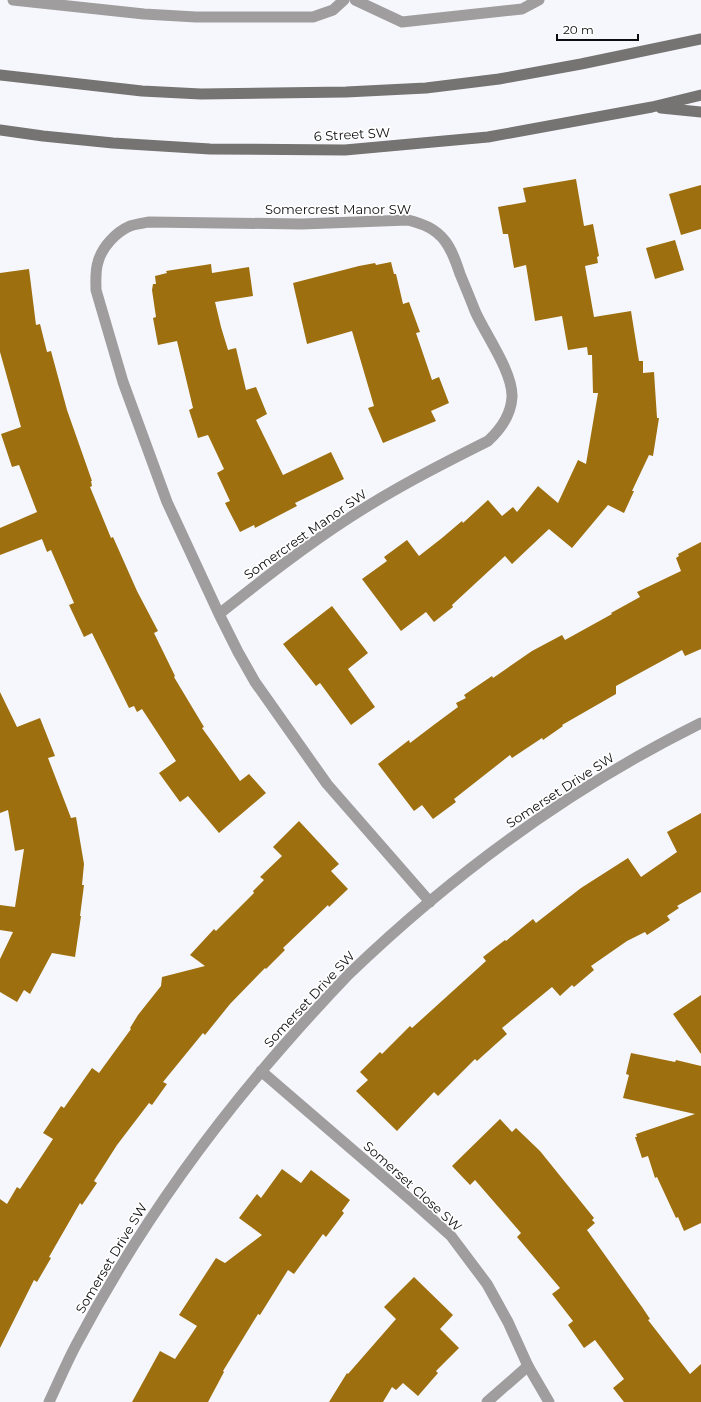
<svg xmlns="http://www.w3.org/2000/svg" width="701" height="1402" font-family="Montserrat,sans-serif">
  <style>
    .building { fill: #9d6f0e }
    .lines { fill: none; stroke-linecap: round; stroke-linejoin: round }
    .service { stroke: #a09d9e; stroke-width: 11 }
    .minor { stroke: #a09d9e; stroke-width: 11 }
    .tertiary { stroke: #a09d9e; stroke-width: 11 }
    .secondary { stroke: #767373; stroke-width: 11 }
    .labels { text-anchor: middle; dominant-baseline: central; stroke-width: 3.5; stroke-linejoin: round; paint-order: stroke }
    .street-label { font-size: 13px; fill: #0d0d0f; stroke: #fff }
  </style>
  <rect width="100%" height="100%" fill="#f6f7fc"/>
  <!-- building -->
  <g class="building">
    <path d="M 576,179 L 584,226 L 593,224 L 599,256 L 597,257 L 598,263 L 585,266 L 594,317 L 631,311 L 639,361 L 643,361 L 643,373 L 654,372 L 657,418 L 659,418 L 653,456 L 649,455 L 632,491 L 634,491 L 624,513 L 608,505 L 572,548 L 549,529 L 512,564 L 505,556 L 452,605 L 453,607 L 434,622 L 426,612 L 401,631 L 362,579 L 387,561 L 384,557 L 407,540 L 419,556 L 442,538 L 462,521 L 463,523 L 488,500 L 502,516 L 513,507 L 517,512 L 538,486 L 558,503 L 578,460 L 586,464 L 598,393 L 593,393 L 592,355 L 588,355 L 587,347 L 568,350 L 562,316 L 535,321 L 526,265 L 514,268 L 508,234 L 503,234 L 498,207 L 526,202 L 523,188 Z"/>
    <path d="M 701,185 L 701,229 L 681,235 L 669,194 Z"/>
    <path d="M 675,240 L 684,270 L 655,279 L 646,248 Z"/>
    <path d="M 391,262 L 394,274 L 396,274 L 403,304 L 409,302 L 420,332 L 416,333 L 432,380 L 439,377 L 449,403 L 431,411 L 436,421 L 383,443 L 368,408 L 374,406 L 352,331 L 307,344 L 293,283 L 359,266 L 375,263 L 376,265 Z"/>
    <path d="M 211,264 L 212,273 L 249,267 L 253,296 L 215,302 L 221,327 L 228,350 L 236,348 L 246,390 L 256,387 L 267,414 L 256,420 L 283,475 L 331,452 L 344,479 L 295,503 L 297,506 L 255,528 L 254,525 L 240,532 L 225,503 L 230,501 L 217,473 L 224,469 L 208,435 L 198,438 L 189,410 L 193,408 L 177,341 L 158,345 L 153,318 L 156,317 L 152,290 L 153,284 L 156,284 L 155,276 L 167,273 L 166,271 Z"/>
    <path d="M 29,269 L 36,325 L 40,324 L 47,352 L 51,351 L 67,410 L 92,481 L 91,481 L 92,486 L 90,487 L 111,538 L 113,537 L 137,591 L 158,631 L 154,633 L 175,676 L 174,677 L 204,727 L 202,728 L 240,781 L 249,774 L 266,793 L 219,833 L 188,796 L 180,802 L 159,773 L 176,761 L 142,709 L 137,712 L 134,706 L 129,708 L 92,633 L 84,637 L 69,605 L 74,603 L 51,550 L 47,552 L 42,539 L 0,555 L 0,528 L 37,512 L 19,465 L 12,467 L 1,434 L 21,427 L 0,352 L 0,273 Z"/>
    <path d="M 701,542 L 701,649 L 685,656 L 682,650 L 616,686 L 616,694 L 562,725 L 563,726 L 543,740 L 542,738 L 512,758 L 510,755 L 454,799 L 456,802 L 433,819 L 422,805 L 414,811 L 378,764 L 409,740 L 410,743 L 435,724 L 458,707 L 456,703 L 466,698 L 464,695 L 492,676 L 493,678 L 532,651 L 562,635 L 565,640 L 612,614 L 611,613 L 640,597 L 637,592 L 681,571 L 676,558 L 679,556 L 678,554 Z"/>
    <path d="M 332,606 L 368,653 L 348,669 L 375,707 L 351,725 L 320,683 L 316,686 L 283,644 Z"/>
    <path d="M 0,692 L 17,727 L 40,718 L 55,756 L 48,758 L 71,818 L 76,817 L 84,864 L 82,885 L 84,885 L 80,916 L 81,916 L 75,957 L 52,953 L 30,994 L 24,990 L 17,1002 L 0,992 L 0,959 L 13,932 L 0,930 L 0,905 L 15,907 L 24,849 L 15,851 L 8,810 L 0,813 Z"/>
    <path d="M 701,813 L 701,892 L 677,906 L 679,908 L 667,916 L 670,920 L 647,935 L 645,932 L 627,941 L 591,966 L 594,970 L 574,987 L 572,985 L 560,996 L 552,987 L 502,1028 L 507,1034 L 477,1061 L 475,1059 L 438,1096 L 434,1092 L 397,1131 L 356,1091 L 368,1080 L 360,1072 L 380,1052 L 382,1054 L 410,1026 L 412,1028 L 486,961 L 483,957 L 505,940 L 506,941 L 533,919 L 536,923 L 581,888 L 628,858 L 641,877 L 677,852 L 667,832 Z"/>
    <path d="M 299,821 L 339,864 L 331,871 L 348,889 L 329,907 L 328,905 L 283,948 L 285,950 L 266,969 L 265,968 L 230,1004 L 205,1035 L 203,1033 L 163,1082 L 167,1084 L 152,1105 L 149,1103 L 117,1145 L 94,1181 L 97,1183 L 82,1205 L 80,1203 L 49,1257 L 51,1258 L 37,1282 L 34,1280 L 0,1348 L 0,1199 L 7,1204 L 17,1187 L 20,1189 L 53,1139 L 43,1133 L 61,1106 L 64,1108 L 92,1068 L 99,1073 L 131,1029 L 130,1028 L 138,1015 L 161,986 L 162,977 L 205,966 L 190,955 L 214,929 L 216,931 L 254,893 L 253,891 L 264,880 L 260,877 L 282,856 L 273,847 Z"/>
    <path d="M 701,995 L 701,1054 L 673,1014 Z"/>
    <path d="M 631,1053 L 675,1062 L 676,1060 L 701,1066 L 701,1223 L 684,1231 L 678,1217 L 676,1218 L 657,1177 L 655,1178 L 648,1156 L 642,1158 L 635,1137 L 637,1137 L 636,1134 L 695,1114 L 623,1098 L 629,1075 L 626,1074 Z"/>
    <path d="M 500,1119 L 512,1132 L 516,1128 L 540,1151 L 594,1218 L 592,1220 L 595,1223 L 587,1230 L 642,1307 L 650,1319 L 648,1320 L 690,1374 L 701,1364 L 701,1402 L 624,1402 L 613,1388 L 624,1379 L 595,1340 L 584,1348 L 568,1325 L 573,1321 L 552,1294 L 560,1288 L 517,1237 L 521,1233 L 475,1180 L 470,1185 L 452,1166 Z"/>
    <path d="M 282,1169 L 301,1183 L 311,1170 L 350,1200 L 342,1211 L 344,1213 L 326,1237 L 323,1234 L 294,1274 L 288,1270 L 260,1315 L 258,1314 L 223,1371 L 224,1372 L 208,1402 L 132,1402 L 160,1351 L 175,1359 L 197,1326 L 179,1315 L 216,1258 L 225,1263 L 262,1235 L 239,1218 L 257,1194 L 261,1198 Z"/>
    <path d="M 414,1277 L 453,1315 L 440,1329 L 459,1348 L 436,1371 L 438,1373 L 418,1396 L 403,1383 L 396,1390 L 392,1387 L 383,1402 L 329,1402 L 347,1373 L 348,1374 L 396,1319 L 384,1307 Z"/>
  </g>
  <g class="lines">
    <!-- service -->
    <path class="service" d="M 355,0 L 402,22 L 522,9 L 539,0"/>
    <!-- minor -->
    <g class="minor">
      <path d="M 13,0 L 144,14 L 196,17 L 313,17 L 333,10 L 344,0"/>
      <path d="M 219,614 C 261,581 304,547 349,518 C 393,489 440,465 488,441 C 500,430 511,415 512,397 C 513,372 485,334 475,311 C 470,298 465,286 460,274 C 456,262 452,250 445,241 C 435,228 423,224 408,220 L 302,224 L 149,222 C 143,223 136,224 130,226 C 116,232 102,247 98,262 C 95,271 96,281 96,290 L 123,382 L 167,502 L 219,614 L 238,652 L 255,682 L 327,784 L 430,902"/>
      <path d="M 261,1071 L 412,1201 L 451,1236 L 487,1284 L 508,1322 L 528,1366 L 549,1402"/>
      <path d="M 487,1402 L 528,1366"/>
    </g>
    <!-- tertiary -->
    <path class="tertiary" d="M 49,1402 C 58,1383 66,1364 76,1345 C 133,1237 203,1137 284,1045 C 305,1021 327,997 349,974 C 453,874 572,787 701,723"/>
    <!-- secondary -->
    <g class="secondary">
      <path d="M 0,75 L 142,91 L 201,94 L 346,92 L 426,88 L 499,79 L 581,64 L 701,39"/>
      <path d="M 661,108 L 701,112"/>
      <path d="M 0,130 L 43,136 L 113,143 L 210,149 L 345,150 L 488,137 L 652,107 L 701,95"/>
    </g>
  </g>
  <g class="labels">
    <!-- street labels -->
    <g class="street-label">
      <text transform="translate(352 134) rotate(-3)">6 Street SW</text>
      <text x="338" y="209">Somercrest Manor SW</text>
      <text transform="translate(305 534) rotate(-35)">Somercrest Manor SW</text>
      <text transform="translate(560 790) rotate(-33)">Somerset Drive SW</text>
      <text transform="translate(309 999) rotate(-47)">Somerset Drive SW</text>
      <text transform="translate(413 1186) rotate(42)">Somerset Close SW</text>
      <text transform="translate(111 1258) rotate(-59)">Somerset Drive SW</text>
    </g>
  </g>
  <!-- scale -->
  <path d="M557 34v6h81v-6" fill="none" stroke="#0d0d0f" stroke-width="2"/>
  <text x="563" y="34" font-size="12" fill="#0d0d0f" stroke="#ffffff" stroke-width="3" paint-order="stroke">20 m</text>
</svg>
